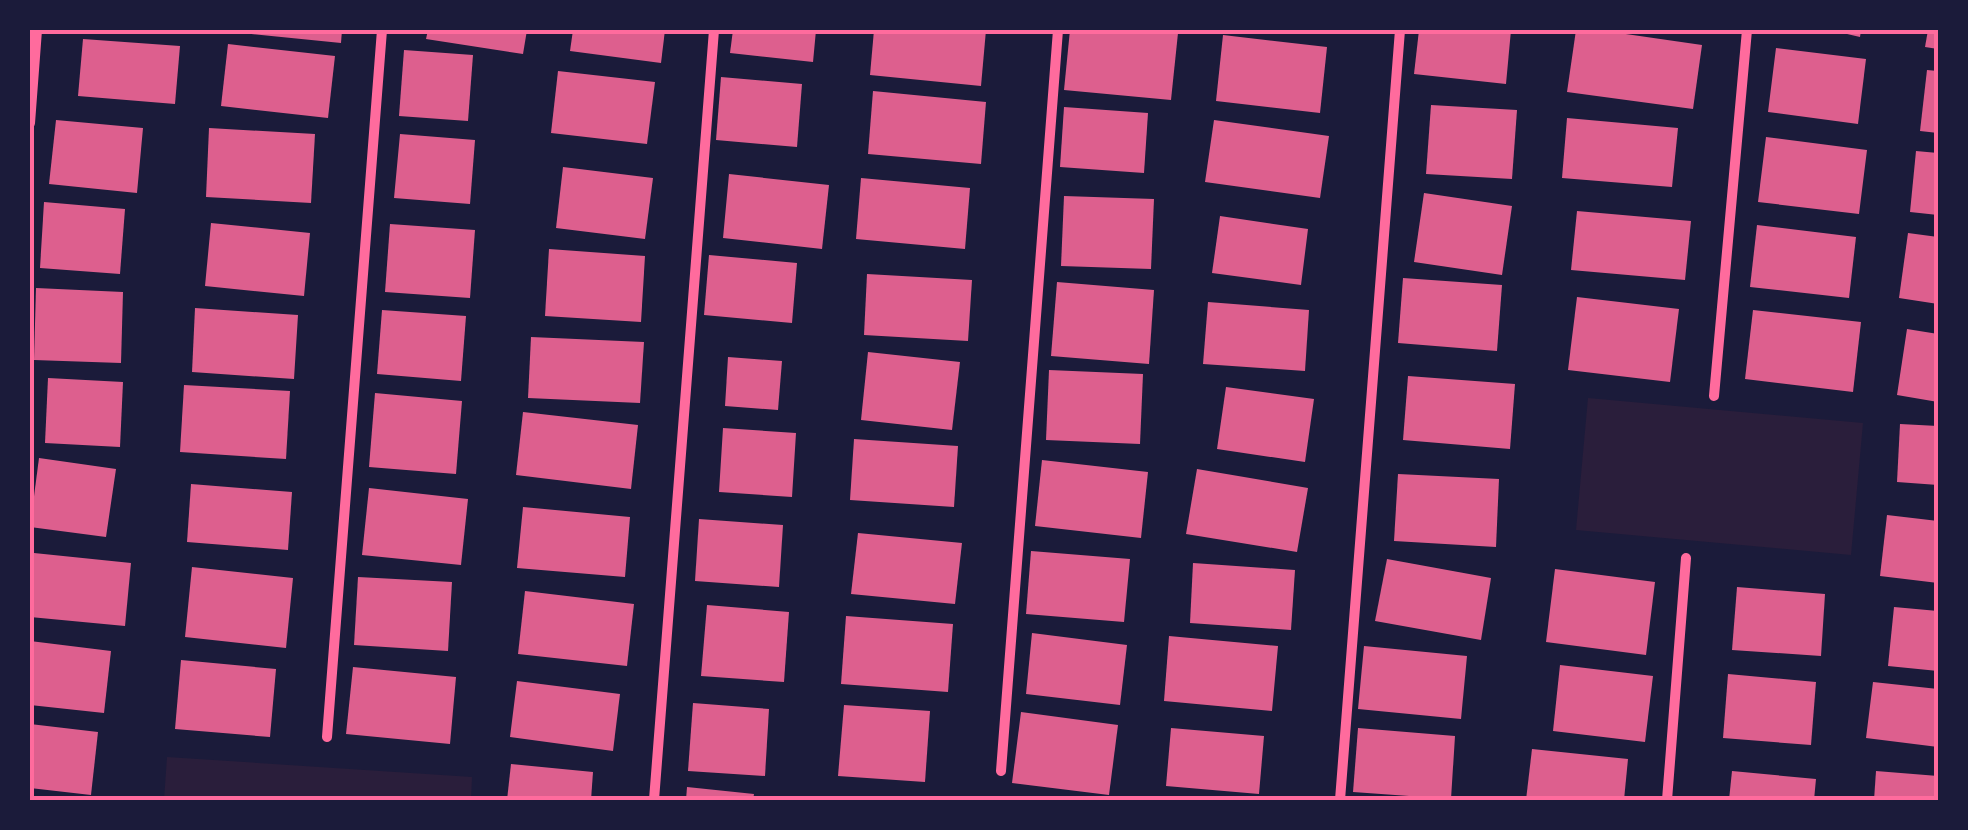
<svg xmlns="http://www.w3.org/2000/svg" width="1968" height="830" font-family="Cabin,sans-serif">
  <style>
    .green { fill: #2a1e3b }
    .building { fill: #dd5f8e }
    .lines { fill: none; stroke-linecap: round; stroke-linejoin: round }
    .minor { stroke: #ff6b9d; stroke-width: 10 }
    .neatline { fill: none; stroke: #ff6b9d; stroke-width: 4 }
  </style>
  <rect width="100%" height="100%" fill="#1b1b3a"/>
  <!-- green -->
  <g class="green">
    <path d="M 1588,398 L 1863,423 L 1851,555 L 1576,530 Z"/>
    <path d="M 167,757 L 472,777 L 471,800 L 164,800 Z"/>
  </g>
  <!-- building -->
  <g class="building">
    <path d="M 243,30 L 342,30 L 341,43 L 242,33 Z"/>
    <path d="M 428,30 L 527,30 L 523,54 L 426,39 Z"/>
    <path d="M 573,30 L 665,30 L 661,63 L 570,51 Z"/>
    <path d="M 733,30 L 816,30 L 813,62 L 730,53 Z"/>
    <path d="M 874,30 L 986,30 L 981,86 L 870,75 Z"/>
    <path d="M 1070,30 L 1178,33 L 1171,100 L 1064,90 Z"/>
    <path d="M 1419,30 L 1511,30 L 1506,84 L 1414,74 Z"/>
    <path d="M 1576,30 L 1598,30 L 1702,45 L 1693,109 L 1567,92 Z"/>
    <path d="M 1830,30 L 1861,30 L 1860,37 Z"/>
    <path d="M 1928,30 L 1938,30 L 1938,49 L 1925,47 Z"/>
    <path d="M 1223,35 L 1327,47 L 1320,113 L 1216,101 Z"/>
    <path d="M 83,39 L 180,46 L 175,104 L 78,96 Z"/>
    <path d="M 228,44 L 335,56 L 328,118 L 221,106 Z"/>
    <path d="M 1776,48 L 1866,59 L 1858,124 L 1768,112 Z"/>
    <path d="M 404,50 L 473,55 L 468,121 L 399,116 Z"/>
    <path d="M 1927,70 L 1938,71 L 1938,133 L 1920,131 Z"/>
    <path d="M 558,71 L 655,82 L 647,144 L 551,133 Z"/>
    <path d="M 721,77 L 802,84 L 797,147 L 716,140 Z"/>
    <path d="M 873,91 L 986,102 L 981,164 L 868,154 Z"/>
    <path d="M 1431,105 L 1517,110 L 1512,179 L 1426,174 Z"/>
    <path d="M 1064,107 L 1148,113 L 1144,173 L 1060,167 Z"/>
    <path d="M 1567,118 L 1678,128 L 1672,187 L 1562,178 Z"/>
    <path d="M 56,120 L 143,128 L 137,193 L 49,184 Z"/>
    <path d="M 1214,120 L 1329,136 L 1320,198 L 1205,182 Z"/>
    <path d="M 209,128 L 315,134 L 311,203 L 206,197 Z"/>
    <path d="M 400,134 L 475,140 L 470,204 L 394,198 Z"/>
    <path d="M 1766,137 L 1867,150 L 1859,214 L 1758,202 Z"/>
    <path d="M 1916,151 L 1938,153 L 1938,215 L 1910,212 Z"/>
    <path d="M 563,167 L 653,178 L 645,239 L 556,228 Z"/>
    <path d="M 729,174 L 829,185 L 822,249 L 723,238 Z"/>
    <path d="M 861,178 L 970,188 L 965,249 L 856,239 Z"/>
    <path d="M 1424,193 L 1512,206 L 1502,275 L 1414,262 Z"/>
    <path d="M 1064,196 L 1154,199 L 1151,269 L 1061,266 Z"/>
    <path d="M 44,202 L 125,209 L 120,274 L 40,268 Z"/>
    <path d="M 1577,211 L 1691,221 L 1685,280 L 1571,270 Z"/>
    <path d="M 1220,216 L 1308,229 L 1301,285 L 1212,273 Z"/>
    <path d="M 211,223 L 310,233 L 304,296 L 205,286 Z"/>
    <path d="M 390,224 L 475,230 L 470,298 L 385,292 Z"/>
    <path d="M 1757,225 L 1856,237 L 1849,298 L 1750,287 Z"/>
    <path d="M 1908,233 L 1938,237 L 1938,304 L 1899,298 Z"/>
    <path d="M 549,249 L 645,256 L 641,322 L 545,316 Z"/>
    <path d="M 709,255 L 797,263 L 792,323 L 704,315 Z"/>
    <path d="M 867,274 L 972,280 L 968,341 L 864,335 Z"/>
    <path d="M 1403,278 L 1502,285 L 1497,351 L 1398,343 Z"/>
    <path d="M 1057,282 L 1154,290 L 1149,364 L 1051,356 Z"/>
    <path d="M 36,288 L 123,292 L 121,363 L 34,360 Z"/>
    <path d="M 1577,297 L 1679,309 L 1670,382 L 1568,370 Z"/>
    <path d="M 1208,302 L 1309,310 L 1305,371 L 1203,364 Z"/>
    <path d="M 195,308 L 298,315 L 294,379 L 192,372 Z"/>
    <path d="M 382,310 L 466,316 L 461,381 L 377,374 Z"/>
    <path d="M 1753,310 L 1861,322 L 1853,392 L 1745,379 Z"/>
    <path d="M 1907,329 L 1938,334 L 1938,402 L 1897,395 Z"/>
    <path d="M 531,337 L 644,342 L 640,403 L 528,398 Z"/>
    <path d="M 868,352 L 960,362 L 952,430 L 861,420 Z"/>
    <path d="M 728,357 L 782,361 L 778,410 L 725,406 Z"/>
    <path d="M 1049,370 L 1143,374 L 1140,444 L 1046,440 Z"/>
    <path d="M 1408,376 L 1515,384 L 1510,449 L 1403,440 Z"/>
    <path d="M 48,378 L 123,382 L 120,447 L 45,443 Z"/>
    <path d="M 184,385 L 290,391 L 286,459 L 180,452 Z"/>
    <path d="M 1226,387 L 1314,399 L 1305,462 L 1217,449 Z"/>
    <path d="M 375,393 L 462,401 L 456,474 L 369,467 Z"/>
    <path d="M 523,412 L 638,425 L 631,489 L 516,475 Z"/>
    <path d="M 1900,424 L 1938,426 L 1938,485 L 1897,482 Z"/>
    <path d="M 723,428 L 796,433 L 792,497 L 719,492 Z"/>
    <path d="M 854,439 L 958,446 L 954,507 L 850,500 Z"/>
    <path d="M 39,458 L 116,469 L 106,537 L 30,527 Z"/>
    <path d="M 1042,460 L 1148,472 L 1141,538 L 1035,526 Z"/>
    <path d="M 1197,469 L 1308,488 L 1297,552 L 1186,534 Z"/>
    <path d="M 1398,474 L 1499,479 L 1496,547 L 1394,541 Z"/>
    <path d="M 191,484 L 292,492 L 288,550 L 187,542 Z"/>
    <path d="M 369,488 L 468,499 L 461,565 L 362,555 Z"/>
    <path d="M 523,507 L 630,517 L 625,577 L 517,568 Z"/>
    <path d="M 1887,515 L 1938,521 L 1938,583 L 1880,576 Z"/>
    <path d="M 699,519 L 783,525 L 779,587 L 695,581 Z"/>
    <path d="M 858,533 L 962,543 L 955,604 L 851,594 Z"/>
    <path d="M 1031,551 L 1130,559 L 1124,622 L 1026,614 Z"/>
    <path d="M 34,553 L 131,563 L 125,626 L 30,617 Z"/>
    <path d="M 1387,559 L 1491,578 L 1481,640 L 1375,621 Z"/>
    <path d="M 1193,563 L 1295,570 L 1291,630 L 1190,623 Z"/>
    <path d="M 192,567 L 293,578 L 286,648 L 185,637 Z"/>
    <path d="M 1555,569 L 1655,582 L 1646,655 L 1546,642 Z"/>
    <path d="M 358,577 L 452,582 L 448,651 L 354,645 Z"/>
    <path d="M 1737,587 L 1825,594 L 1821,656 L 1732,650 Z"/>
    <path d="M 525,591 L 634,604 L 627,666 L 518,654 Z"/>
    <path d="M 707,605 L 789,612 L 784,682 L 701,676 Z"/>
    <path d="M 1894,607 L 1938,611 L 1938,671 L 1888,666 Z"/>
    <path d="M 846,616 L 953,624 L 948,692 L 841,684 Z"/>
    <path d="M 1032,633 L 1127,645 L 1120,705 L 1026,694 Z"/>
    <path d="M 1169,636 L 1278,646 L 1272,711 L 1164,701 Z"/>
    <path d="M 30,641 L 111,651 L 104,713 L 30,705 Z"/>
    <path d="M 1364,646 L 1467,656 L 1461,719 L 1358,709 Z"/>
    <path d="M 181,660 L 276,669 L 270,737 L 175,729 Z"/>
    <path d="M 1560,665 L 1653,676 L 1645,742 L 1553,731 Z"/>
    <path d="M 353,667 L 456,677 L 450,744 L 346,734 Z"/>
    <path d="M 1728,674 L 1816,682 L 1811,745 L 1723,738 Z"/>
    <path d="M 517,681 L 620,694 L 613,751 L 510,737 Z"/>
    <path d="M 1873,682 L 1938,689 L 1938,747 L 1866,738 Z"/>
    <path d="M 693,703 L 769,709 L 765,776 L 688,771 Z"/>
    <path d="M 844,705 L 930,711 L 925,782 L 838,776 Z"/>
    <path d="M 1021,712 L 1118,725 L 1109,795 L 1012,783 Z"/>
    <path d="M 30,724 L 98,732 L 91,795 L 30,788 Z"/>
    <path d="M 1171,728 L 1264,736 L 1259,794 L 1166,786 Z"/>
    <path d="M 1358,728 L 1455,736 L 1451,799 L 1353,792 Z"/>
    <path d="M 1532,749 L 1628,759 L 1624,800 L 1526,800 Z"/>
    <path d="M 511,764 L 593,772 L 591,800 L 507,800 Z"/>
    <path d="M 1732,771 L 1816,779 L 1814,800 L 1729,800 Z"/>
    <path d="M 1876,771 L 1938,776 L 1938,800 L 1874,800 Z"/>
    <path d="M 687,787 L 754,794 L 753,800 L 686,800 Z"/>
  </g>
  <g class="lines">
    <!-- minor -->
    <g class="minor">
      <path d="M 30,123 L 37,30"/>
      <path d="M 1714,396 L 1747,30"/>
      <path d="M 327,737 L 382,30"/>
      <path d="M 1001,771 L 1058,30"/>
      <path d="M 654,800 L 714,30"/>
      <path d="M 1340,800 L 1400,30"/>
      <path d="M 1667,800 L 1686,558"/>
    </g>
  </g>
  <!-- border -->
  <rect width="1968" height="830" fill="none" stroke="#1b1b3a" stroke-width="65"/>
  <rect x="32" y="32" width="1904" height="766" class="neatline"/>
</svg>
